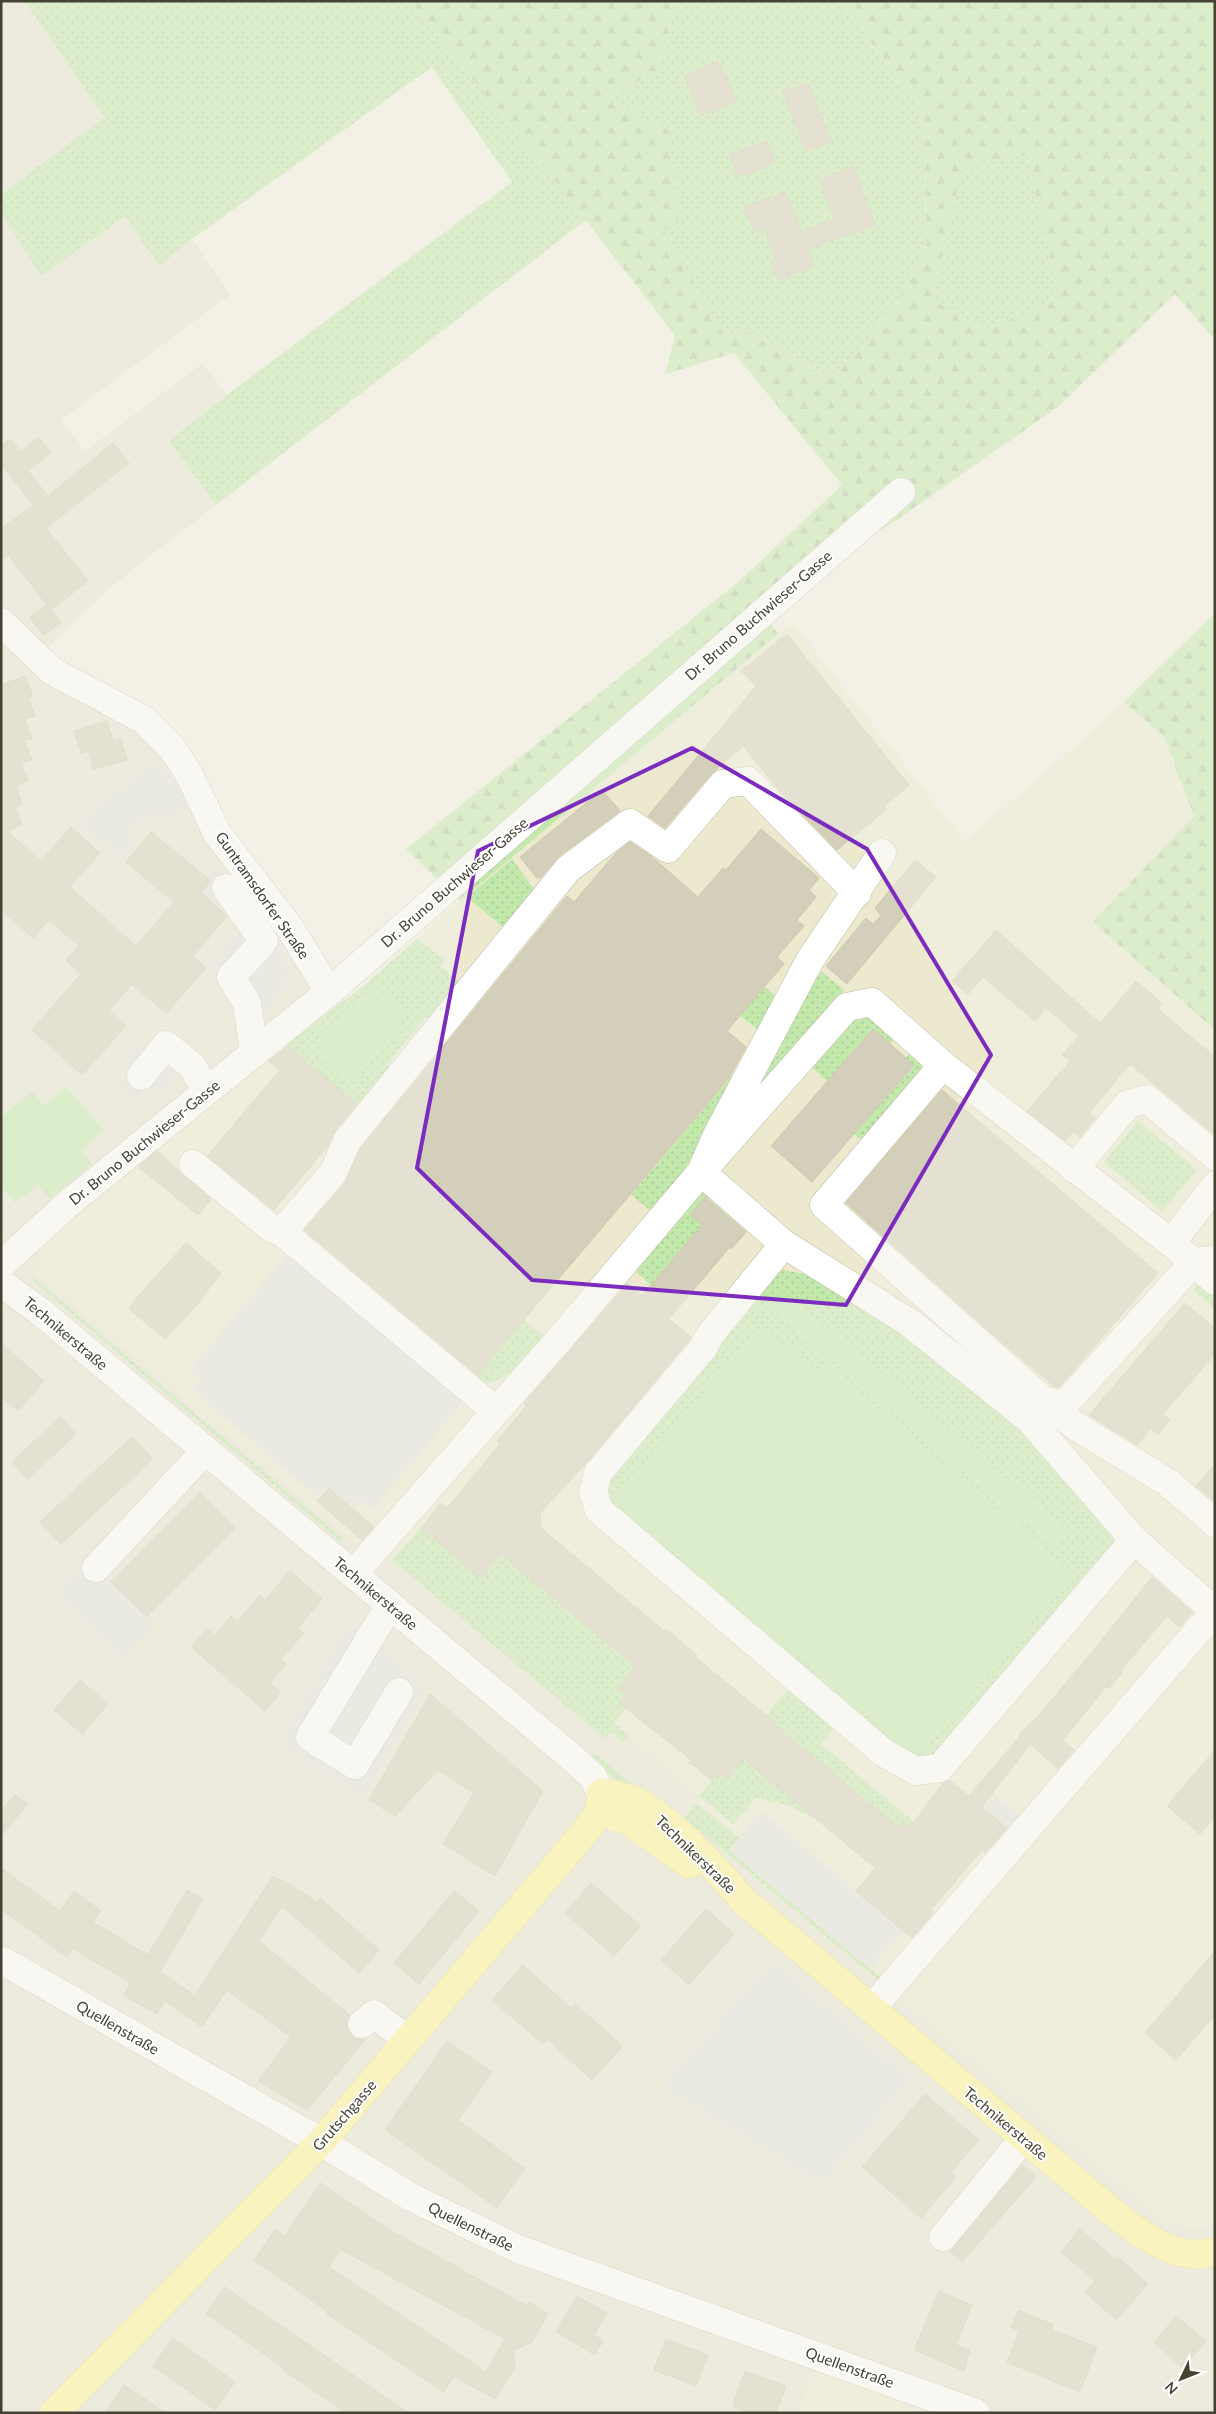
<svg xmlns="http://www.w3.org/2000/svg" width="1216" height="2414" font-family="Lato,sans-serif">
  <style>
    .residential { fill: #e7e4d3 }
    .education { fill: #ece9ce }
    .grass { fill: url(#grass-dots) }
    .forest { fill: url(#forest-firs); fill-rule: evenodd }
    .pitch { fill: #c2e8ac }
    .parking { fill: #e3e2dd }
    .building { fill: #d4cfba; stroke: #cfc8ad; fill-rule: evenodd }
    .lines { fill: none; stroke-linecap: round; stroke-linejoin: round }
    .minor-casing { stroke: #bebba7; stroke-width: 29 }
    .major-casing { stroke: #e5d661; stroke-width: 29 }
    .minor { stroke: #fff; stroke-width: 28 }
    .major { stroke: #fff591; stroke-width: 28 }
    .marked { fill: none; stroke: #7b2cbf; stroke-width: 4; stroke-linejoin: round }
    .labels { text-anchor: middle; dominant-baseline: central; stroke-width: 4; stroke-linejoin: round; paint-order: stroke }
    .street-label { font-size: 15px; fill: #454234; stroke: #fff }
  </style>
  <defs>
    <pattern id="grass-dots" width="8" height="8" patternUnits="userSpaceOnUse" patternTransform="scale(1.25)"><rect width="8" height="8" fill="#c2e8ac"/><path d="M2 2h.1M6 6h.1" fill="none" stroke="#a8c895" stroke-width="1.8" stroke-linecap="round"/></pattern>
    <pattern id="forest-firs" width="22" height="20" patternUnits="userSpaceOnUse" patternTransform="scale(1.25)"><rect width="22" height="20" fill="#c2e8ac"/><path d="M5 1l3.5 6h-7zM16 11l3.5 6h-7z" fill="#a8c895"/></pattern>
  </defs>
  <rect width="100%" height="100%" fill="#f3f1e5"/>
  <!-- residential -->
  <g class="residential">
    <path d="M 1,1 L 24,1 L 105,117 L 1,194 Z"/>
    <path d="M 1,213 L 41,276 L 125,217 L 159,266 L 192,239 L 230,295 L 61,420 L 85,451 L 203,363 L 227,395 L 169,441 L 216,505 L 118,581 L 44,651 L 153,717 L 254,871 L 314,938 L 345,1000 L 286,1045 L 40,1244 L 362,1548 L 392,1560 L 605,1738 L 612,1732 L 623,1742 L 629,1736 L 700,1796 L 685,1818 L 1159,2218 L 1172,2225 L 1211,2227 L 1215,2225 L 1215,2413 L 1,2413 Z"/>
  </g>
  <!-- education -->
  <g class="education">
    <path d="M 1215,613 L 1215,2225 L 1197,2229 L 1172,2225 L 1159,2218 L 684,1818 L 700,1796 L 629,1736 L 623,1742 L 612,1732 L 605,1739 L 392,1560 L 362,1548 L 39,1276 L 39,1244 L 286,1045 L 362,987 L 460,901 L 792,622 L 964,841 L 1043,775 L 1124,702 Z"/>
    <path d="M 814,2369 L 931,2413 L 798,2413 Z"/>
  </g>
  <!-- grass -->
  <g class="grass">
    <path d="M 24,1 L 410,1 L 586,220 L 216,505 L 169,441 L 227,395 L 512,182 L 432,67 L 192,239 L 159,266 L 125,217 L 41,276 L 1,213 L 1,194 L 105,117 Z"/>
    <path d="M 677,1 L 839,1 L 922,108 L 927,243 L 897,305 L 833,379 L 741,329 L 726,338 L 663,230 L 610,99 L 658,69 Z"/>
    <path d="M 1026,155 L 1061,298 L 985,330 L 933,300 L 962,167 Z"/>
    <path d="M 512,859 L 539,896 L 509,932 L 467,897 Z"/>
    <path d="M 417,939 L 445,960 L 440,966 L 464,986 L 433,1022 L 426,1017 L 387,1064 L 393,1070 L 362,1109 L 286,1045 L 362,987 Z"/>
    <path d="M 822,972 L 844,990 L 744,1110 L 814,981 Z"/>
    <path d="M 765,987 L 781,1001 L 760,1031 L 740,1016 Z"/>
    <path d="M 864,1016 L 875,1019 L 896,1037 L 890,1044 L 872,1029 L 827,1081 L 808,1064 L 854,1020 Z"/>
    <path d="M 912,1051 L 922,1064 L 920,1071 L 861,1140 L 854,1134 L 914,1066 L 906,1058 Z"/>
    <path d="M 752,1052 L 681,1176 L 654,1209 L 650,1210 L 631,1195 Z"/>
    <path d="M 1138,1121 L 1197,1170 L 1162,1211 L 1104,1162 Z"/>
    <path d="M 705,1189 L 762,1236 L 758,1241 L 707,1197 L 704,1198 L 691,1213 L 691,1216 L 702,1225 L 651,1285 L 637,1273 L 637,1269 Z"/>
    <path d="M 779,1269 L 826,1278 L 1014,1414 L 1116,1536 L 1107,1558 L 935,1759 L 917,1763 L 606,1504 L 603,1476 Z"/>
    <path d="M 33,1277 L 344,1539 L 341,1542 L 34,1282 L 31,1279 Z"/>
    <path d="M 1200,1284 L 1215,1291 L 1215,1309 L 1194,1291 L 1196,1286 Z"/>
    <path d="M 523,1319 L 546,1338 C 530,1355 505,1385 480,1384 L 473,1380 Z"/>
    <path d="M 421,1528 L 481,1578 L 501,1554 L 635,1666 L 617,1688 L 625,1694 L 619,1702 L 626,1708 L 613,1723 L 629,1736 L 623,1742 L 612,1732 L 605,1739 L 392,1560 Z"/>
    <path d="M 792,1685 L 837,1723 L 821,1744 L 914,1822 L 911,1825 L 896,1826 L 774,1724 L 775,1722 L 767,1715 Z"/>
    <path d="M 596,1754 L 659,1806 L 663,1812 L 611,1776 L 592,1756 Z"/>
    <path d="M 744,1759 L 815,1818 L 784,1804 L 756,1798 L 733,1824 L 700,1796 L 718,1773 L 727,1780 Z"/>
    <path d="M 696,1803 L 739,1838 L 729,1850 L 883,1979 L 880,1982 L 684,1818 Z"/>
  </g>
  <!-- forest -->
  <g class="forest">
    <path d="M 410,1 L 494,1 L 496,3 L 498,1 L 677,1 L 658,69 L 610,99 L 669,131 L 678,223 L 664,230 L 726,338 L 741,329 L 832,379 L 897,305 L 927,243 L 922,108 L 839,1 L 1215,1 L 1215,340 L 1175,294 L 1059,406 L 901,517 L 760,607 L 778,634 L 460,901 L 406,849 L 738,582 L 842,485 L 734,353 L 665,374 L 675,336 L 586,220 ZM 1026,155 L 1060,298 L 985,330 L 933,300 L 962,168 Z"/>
    <path d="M 1215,613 L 1215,1030 L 1093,922 L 1194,816 L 1164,736 L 1124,702 Z"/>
  </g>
  <!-- pitch -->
  <g class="pitch">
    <path d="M 371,984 L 408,1015 L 351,1084 L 314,1053 Z"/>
    <path d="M 67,1087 L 104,1131 L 81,1150 L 92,1164 L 49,1199 L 38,1185 L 15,1203 L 1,1186 L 1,1117 L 32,1091 L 44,1106 Z"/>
    <path d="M 783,1291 L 1067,1528 L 1052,1546 L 769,1308 Z"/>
    <path d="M 761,1325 L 817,1372 L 825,1364 L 1073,1573 L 918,1758 L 613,1501 Z"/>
  </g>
  <!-- parking -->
  <g class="parking">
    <path d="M 158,761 L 188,802 L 160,824 L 150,813 L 126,831 L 136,841 L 120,857 L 82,824 L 96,807 Z"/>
    <path d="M 216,865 L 275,945 L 288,967 L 285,988 L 267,1012 L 242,1029 L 238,1007 L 210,965 L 242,927 L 201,892 L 210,882 L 206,877 Z"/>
    <path d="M 138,1044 L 175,1077 L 158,1096 L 145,1085 L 135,1097 L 121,1085 L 131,1073 L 121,1063 Z"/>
    <path d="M 289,1252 L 464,1401 L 372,1510 L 361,1500 L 354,1507 L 328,1486 L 318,1498 L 192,1390 L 201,1379 L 190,1369 Z"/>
    <path d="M 88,1560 L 154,1625 L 123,1657 L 57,1592 Z"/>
    <path d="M 350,1622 L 425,1689 L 363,1796 L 280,1744 Z"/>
    <path d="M 995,1795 L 1022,1817 L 1010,1830 L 984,1809 Z"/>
    <path d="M 761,1811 L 903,1930 L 870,1969 L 729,1850 Z"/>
    <path d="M 772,1961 L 910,2079 L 823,2183 L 662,2087 Z"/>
  </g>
  <!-- building -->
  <g class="building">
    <path d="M 719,61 L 736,101 L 701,116 L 684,76 Z"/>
    <path d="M 808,83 L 831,142 L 806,151 L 783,92 Z"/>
    <path d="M 767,141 L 775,163 L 745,175 L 744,173 L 737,175 L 730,155 Z"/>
    <path d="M 854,167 L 875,225 L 808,249 L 814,266 L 778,280 L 770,261 L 776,259 L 764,227 L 754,231 L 744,207 L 786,192 L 801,231 L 834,219 L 819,179 Z"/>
    <path d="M 39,437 L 51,453 L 28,471 L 48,496 L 113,443 L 129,463 L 46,528 L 88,581 L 51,610 L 8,555 L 1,560 L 1,529 L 33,505 L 1,464 L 1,445 L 10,439 L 21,451 Z"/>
    <path d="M 47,604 L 61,622 L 44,636 L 30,617 Z"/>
    <path d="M 787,634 L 909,785 L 885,806 L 887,809 L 837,850 L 780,791 L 743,746 L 711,774 L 665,828 L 648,816 L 756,686 L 741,671 Z"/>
    <path d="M 25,676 L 33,697 L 28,698 L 35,716 L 25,719 L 32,739 L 25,741 L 32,760 L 21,763 L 28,781 L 16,786 L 22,804 L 15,807 L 22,825 L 7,831 L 41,861 L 71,827 L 100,853 L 70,887 L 136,946 L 174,902 L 126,862 L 151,832 L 211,881 L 201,892 L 227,916 L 193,956 L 206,968 L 166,1013 L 132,984 L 109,1011 L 126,1026 L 82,1075 L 32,1030 L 81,974 L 66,960 L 79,946 L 49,920 L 33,938 L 1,910 L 1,685 Z"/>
    <path d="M 107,721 L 113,741 L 121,739 L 127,760 L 93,769 L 88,751 L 81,753 L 74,731 Z"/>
    <path d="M 602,790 L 620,811 L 559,856 L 540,878 L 537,878 L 520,857 Z"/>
    <path d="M 761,829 L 819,878 L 809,890 L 816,897 L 797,920 L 804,926 L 777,957 L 784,964 L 727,1031 L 746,1047 L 729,1078 L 477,1375 L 304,1230 L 345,1183 L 360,1149 L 567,896 L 574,902 L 616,853 L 630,842 L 651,856 L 698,897 L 723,868 L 726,870 Z"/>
    <path d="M 915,860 L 936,877 L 847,984 L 826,966 L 866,918 L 873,924 L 881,916 L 875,908 Z"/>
    <path d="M 996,930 L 1100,1023 L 1136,981 L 1162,1003 L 1157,1008 L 1215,1057 L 1215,1135 L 1130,1064 L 1089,1113 L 1095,1118 L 1080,1137 L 1073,1131 L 1065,1141 L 1027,1111 L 1070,1061 L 1062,1055 L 1079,1036 L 1046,1008 L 1035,1021 L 983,977 L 968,994 L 952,981 Z"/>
    <path d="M 873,1029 L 914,1065 L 812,1182 L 771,1146 Z"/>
    <path d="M 287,1046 L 357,1104 L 335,1131 L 327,1147 L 274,1210 L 207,1156 L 280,1070 L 269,1061 Z"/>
    <path d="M 942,1090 L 1158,1273 L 1059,1387 L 1055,1387 L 991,1333 L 846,1203 Z"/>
    <path d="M 157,1151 L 211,1199 L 198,1215 L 138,1167 Z"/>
    <path d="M 705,1197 L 746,1232 L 732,1248 L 729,1248 L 669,1319 L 691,1337 L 690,1339 L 590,1459 L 540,1513 L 541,1528 L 664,1631 L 666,1629 L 697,1655 L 695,1657 L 775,1722 L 774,1724 L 896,1826 L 912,1825 L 943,1783 L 949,1780 L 969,1796 L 1020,1736 L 1020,1733 L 1037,1717 L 1093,1651 L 1152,1577 L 1192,1612 L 1179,1627 L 1167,1616 L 1122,1669 L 1123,1672 L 1109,1688 L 1106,1687 L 1063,1740 L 1074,1750 L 1058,1769 L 1030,1744 L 982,1807 L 1007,1828 L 985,1853 L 982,1850 L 931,1910 L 934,1912 L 912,1938 L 856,1891 L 875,1868 L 744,1759 L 727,1780 L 718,1773 L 712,1780 L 689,1762 L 691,1760 L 618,1702 L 625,1694 L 617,1688 L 635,1666 L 501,1554 L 481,1578 L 421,1528 L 441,1503 L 447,1508 L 500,1444 L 497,1441 L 526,1406 L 524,1403 L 627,1284 L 642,1296 L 702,1225 L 690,1215 Z"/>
    <path d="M 186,1243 L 221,1273 L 195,1307 L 165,1339 L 129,1309 L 138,1296 Z"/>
    <path d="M 1185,1303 L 1215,1328 L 1215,1354 L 1163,1414 L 1170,1420 L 1158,1435 L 1151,1428 L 1137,1445 L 1089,1415 Z"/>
    <path d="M 1,1343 L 44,1381 L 18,1411 L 1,1397 Z"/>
    <path d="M 60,1417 L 76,1434 L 28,1479 L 12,1462 Z"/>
    <path d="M 132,1437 L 153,1459 L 61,1544 L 40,1522 Z"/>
    <path d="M 1215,1464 L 1215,1502 L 1196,1486 Z"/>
    <path d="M 329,1488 L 374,1527 L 362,1540 L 317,1501 Z"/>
    <path d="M 200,1492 L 236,1528 L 147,1617 L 111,1582 Z"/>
    <path d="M 290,1571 L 322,1599 L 298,1628 L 304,1633 L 281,1659 L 286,1664 L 270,1683 L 281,1692 L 265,1711 L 191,1647 L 207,1629 L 215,1635 L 231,1616 L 237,1622 L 260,1595 L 265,1600 Z"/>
    <path d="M 80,1680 L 108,1704 L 82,1734 L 54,1710 Z"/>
    <path d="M 430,1694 L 543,1791 L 495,1876 L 443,1844 L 474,1793 L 438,1770 L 395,1816 L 369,1800 Z"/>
    <path d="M 1215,1750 L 1215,1817 L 1200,1834 L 1167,1806 Z"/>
    <path d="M 15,1795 L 28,1804 L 1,1836 L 1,1810 Z"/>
    <path d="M 1,1868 L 60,1911 L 74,1891 L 101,1911 L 93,1922 L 148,1955 L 187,1890 L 203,1899 L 160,1972 L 195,1995 L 272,1877 L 284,1881 L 317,1902 L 320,1898 L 379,1950 L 359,1973 L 282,1906 L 259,1941 L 350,2015 L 347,2026 L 350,2034 L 357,2039 L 366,2039 L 307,2110 L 258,2081 L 291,2037 L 227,1990 L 202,2027 L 165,2001 L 157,2014 L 124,1995 L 131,1983 L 73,1949 L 67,1957 L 1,1909 Z"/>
    <path d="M 591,1883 L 641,1926 L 614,1956 L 565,1913 Z"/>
    <path d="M 454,1891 L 479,1911 L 419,1984 L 394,1963 Z"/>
    <path d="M 706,1909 L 734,1934 L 689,1985 L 661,1960 Z"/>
    <path d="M 1215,1951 L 1215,2015 L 1176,2060 L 1145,2033 Z"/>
    <path d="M 523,1965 L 571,2008 L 575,2004 L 623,2046 L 592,2080 L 547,2039 L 543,2044 L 492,2000 Z"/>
    <path d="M 447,2041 L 492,2072 L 458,2120 L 525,2168 L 497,2208 L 385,2130 Z"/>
    <path d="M 925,2094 L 979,2140 L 951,2172 L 956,2177 L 921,2218 L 862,2167 Z"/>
    <path d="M 1022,2165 L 1036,2177 L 962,2262 L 950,2251 Z"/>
    <path d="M 321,2183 L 385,2227 L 527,2306 L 529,2302 L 548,2314 L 532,2342 L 514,2350 L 515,2368 L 495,2399 L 454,2376 L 444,2392 L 327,2314 L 328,2312 L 254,2260 L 275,2229 L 284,2236 ZM 340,2249 L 505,2339 L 486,2372 L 329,2267 Z"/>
    <path d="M 1080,2229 L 1115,2259 L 1117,2256 L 1148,2284 L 1116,2320 L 1085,2292 L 1095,2281 L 1061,2252 Z"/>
    <path d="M 225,2287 L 284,2328 L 409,2413 L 347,2413 L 283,2370 L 284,2368 L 206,2314 Z"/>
    <path d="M 939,2291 L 972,2305 L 956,2345 L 970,2350 L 964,2371 L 914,2350 Z"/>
    <path d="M 577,2296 L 607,2313 L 594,2335 L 603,2341 L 595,2355 L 556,2332 Z"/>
    <path d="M 1018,2310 L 1054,2325 L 1052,2330 L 1097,2347 L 1080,2392 L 1007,2362 L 1019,2331 L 1011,2327 Z"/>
    <path d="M 1176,2316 L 1206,2341 L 1183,2368 L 1154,2343 Z"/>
    <path d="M 173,2338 L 235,2382 L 215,2410 L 153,2366 Z"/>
    <path d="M 666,2339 L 708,2355 L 696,2386 L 654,2370 Z"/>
    <path d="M 745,2371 L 786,2386 L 776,2413 L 748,2413 L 732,2406 Z"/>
    <path d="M 124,2385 L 166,2413 L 105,2413 Z"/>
  </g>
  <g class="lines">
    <defs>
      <g id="minor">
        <path d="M 1,622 L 52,671 L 144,720 L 172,748 L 189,774 L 217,833 L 290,928 L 329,992"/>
        <path d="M 226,888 L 264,941 L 231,977 L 247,1003 L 254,1052"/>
        <path d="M 943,1065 L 824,1205 L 1044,1401 L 1030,1420"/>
        <path d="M 141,1076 L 166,1045 L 191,1065 L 207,1090"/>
        <path d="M 193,1164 L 271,1228 L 282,1232"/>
        <path d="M 1074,1169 L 1128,1104 L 1147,1099 L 1215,1156"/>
        <path d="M 1171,1243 L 1215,1186"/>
        <path d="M 784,1244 L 710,1335 L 703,1348 L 598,1473 L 593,1492 L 599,1510 L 884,1753 L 916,1771 L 940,1768 L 1134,1540"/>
        <path d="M 1,1265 L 69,1203 L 329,992 L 901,492"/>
        <path d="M 1,1283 L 42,1313 L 577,1762 L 593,1777 L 601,1793"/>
        <path d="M 1044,1401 L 1065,1404 L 1194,1262 L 1213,1260"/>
        <path d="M 1044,1401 L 1074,1425 L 1167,1482 L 1215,1523"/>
        <path d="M 496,1411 L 282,1232 L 333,1173 L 347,1141 L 568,869 L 630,823 L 668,849 L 723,784 L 748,781 L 857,893"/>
        <path d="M 96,1568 L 206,1450"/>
        <path d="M 353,1574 L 558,1341 L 701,1172 L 847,1007 L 872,1002 L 943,1065 L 1171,1243 L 1215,1281"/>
        <path d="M 390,1605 L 310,1737 L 355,1765 L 399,1692"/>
        <path d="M 1,1960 L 321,2142 L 411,2197 L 518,2249 L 976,2413"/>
        <path d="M 871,2009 L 1210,1617 L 1207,1604 L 1134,1540 L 1030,1420 L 910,1323 L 784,1244 L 701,1172 L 717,1135 L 810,960 L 882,853"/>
        <path d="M 362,2024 L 374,2014 L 408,2040"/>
        <path d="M 943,2237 L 1024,2138"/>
      </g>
      <g id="major">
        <path d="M 600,1811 L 630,1822 L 689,1864"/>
        <path d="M 54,2413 L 321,2142 L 584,1833 L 600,1811 L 601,1793 C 613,1794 624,1796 635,1801 C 666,1814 721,1874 744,1901 L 1118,2217 C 1144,2236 1180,2264 1215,2251"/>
      </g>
    </defs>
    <!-- minor casing -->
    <use href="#minor" class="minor-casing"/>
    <!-- major casing -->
    <use href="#major" class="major-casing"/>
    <!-- minor -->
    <use href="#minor" class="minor"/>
    <!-- major -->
    <use href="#major" class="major"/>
  </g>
  <!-- marked area -->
  <path d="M0 0H1216V2414H0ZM 692,748 L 867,849 L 991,1055 L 846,1305 L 532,1280 L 417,1168 L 478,851 Z" fill="#f3f1e5" fill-opacity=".55" fill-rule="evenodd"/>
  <path class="marked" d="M 692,748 L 867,849 L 991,1055 L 846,1305 L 532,1280 L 417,1168 L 478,851 Z"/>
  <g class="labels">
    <!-- street labels -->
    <g class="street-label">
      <text transform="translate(758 615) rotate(-41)">Dr. Bruno Buchwieser-Gasse</text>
      <text transform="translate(454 882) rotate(-41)">Dr. Bruno Buchwieser-Gasse</text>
      <text transform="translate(263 895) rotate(55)">Guntramsdorfer Straße</text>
      <text transform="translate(144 1142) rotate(-39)">Dr. Bruno Buchwieser-Gasse</text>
      <text transform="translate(66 1333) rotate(40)">Technikerstraße</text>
      <text transform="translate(376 1593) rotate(40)">Technikerstraße</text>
      <text transform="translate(696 1854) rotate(44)">Technikerstraße</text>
      <text transform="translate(118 2027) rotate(30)">Quellenstraße</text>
      <text transform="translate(344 2115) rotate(-49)">Grutschgasse</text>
      <text transform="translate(1006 2123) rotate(40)">Technikerstraße</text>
      <text transform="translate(471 2226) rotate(26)">Quellenstraße</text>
      <text transform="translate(850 2367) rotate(20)">Quellenstraße</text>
    </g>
  </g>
  <!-- border -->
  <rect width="1216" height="2414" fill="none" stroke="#454234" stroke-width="5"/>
  <!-- north arrow -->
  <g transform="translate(1181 2379) rotate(227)" stroke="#ffffff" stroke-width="4" paint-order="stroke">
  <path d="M0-4L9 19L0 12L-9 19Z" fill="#454234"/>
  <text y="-8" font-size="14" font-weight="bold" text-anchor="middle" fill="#454234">N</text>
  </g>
</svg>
